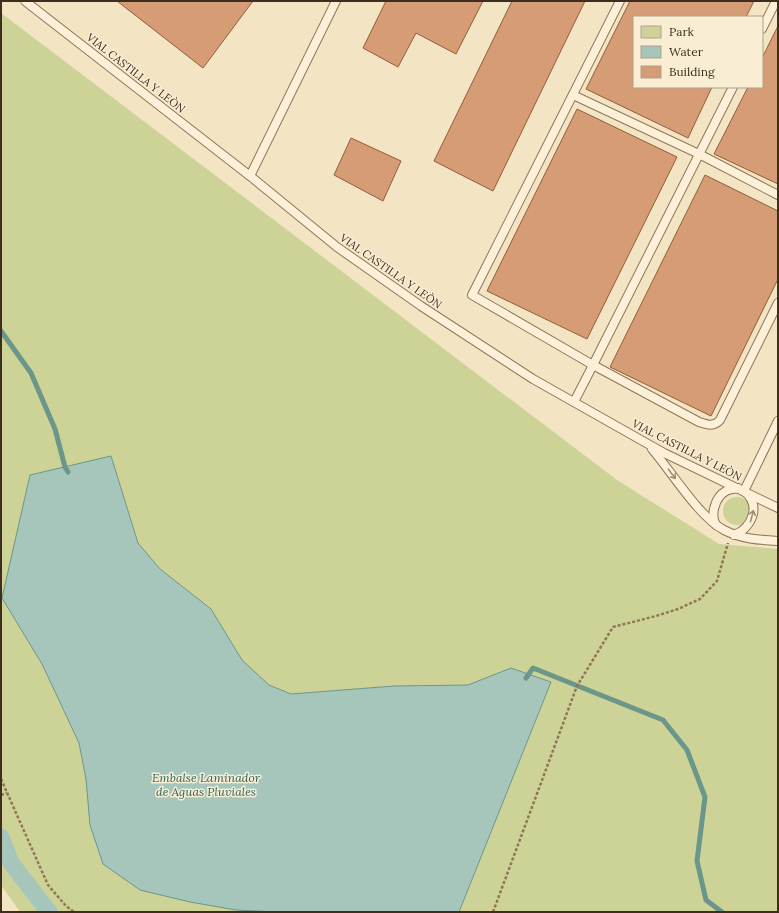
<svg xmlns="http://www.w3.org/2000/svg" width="779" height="913" font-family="Lora,serif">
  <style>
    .green { fill: #cdd396 }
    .water { fill: #a6c6bc; stroke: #6b968a }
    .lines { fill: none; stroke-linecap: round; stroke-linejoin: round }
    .stream { stroke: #6b968a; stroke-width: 5 }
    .canal { stroke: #a6c6bc; stroke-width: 17 }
    .building { fill: #d69c75; stroke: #935c3a }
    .service-casing { stroke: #907557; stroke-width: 10 }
    .path { stroke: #907557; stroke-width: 2.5; stroke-dasharray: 3 2; stroke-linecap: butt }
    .service { stroke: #fcf1d8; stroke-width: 8 }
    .oneway { stroke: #9e8f7a }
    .labels { text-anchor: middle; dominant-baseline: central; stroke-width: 3; stroke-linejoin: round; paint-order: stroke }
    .street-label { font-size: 11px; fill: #3f2d1d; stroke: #f9eed4 }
    .water-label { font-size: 12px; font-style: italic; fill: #2b605c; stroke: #f9eed4 }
  </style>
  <rect width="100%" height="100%" fill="#f3e4c4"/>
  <!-- green -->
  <g class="green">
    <path d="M 1,13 L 617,480 L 719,544 L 778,549 L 778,912 L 459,912 L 551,682 L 511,668 L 468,685 L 394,686 L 291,694 L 269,685 L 242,660 L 211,609 L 160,569 L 138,543 L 111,456 L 2,598 L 42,664 L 79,743 L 86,779 L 190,902 L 236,910 L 279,912 L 20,912 L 1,885 Z"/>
    <circle cx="737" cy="511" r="14"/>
  </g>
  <!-- water -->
  <path class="water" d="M 111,456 L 138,543 L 160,569 L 211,609 L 242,660 L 269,685 L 291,694 L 394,686 L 468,685 L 511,668 L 551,682 L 459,912 L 279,912 L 236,910 L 190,902 L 140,890 L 103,864 L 90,825 L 86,779 L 79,743 L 42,664 L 2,598 L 30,475 Z"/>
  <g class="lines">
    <!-- stream -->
    <g class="stream">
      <path d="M 1,331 L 31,373 L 55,429 L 65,467 L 68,472"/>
      <path d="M 526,678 L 533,668 L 663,720 L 687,750 L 705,797 L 697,861 L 706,900 L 722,912"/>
    </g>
    <!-- canal -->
    <path class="canal" d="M 1,837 L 11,863 L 49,912"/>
  </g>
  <!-- building -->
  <g class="building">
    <path d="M 117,1 L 253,1 L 203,68 Z"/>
    <path d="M 386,1 L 483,1 L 456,54 L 416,33 L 398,67 L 363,48 Z"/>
    <path d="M 512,1 L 585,1 L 493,191 L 434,161 Z"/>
    <path d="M 630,1 L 754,1 L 746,17 L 634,17 L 634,87 L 712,87 L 688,138 L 586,89 Z"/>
    <path d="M 778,26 L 778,184 L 714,154 L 748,87 L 762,87 L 762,58 Z"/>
    <path d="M 577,109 L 677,157 L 587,339 L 487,291 Z"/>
    <path d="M 351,138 L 401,161 L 383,201 L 334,175 Z"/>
    <path d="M 705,175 L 778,211 L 778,279 L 711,416 L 610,367 Z"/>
  </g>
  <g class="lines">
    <defs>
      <g id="service">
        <path d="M 25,1 L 250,176 L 337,247 L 421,306 L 533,379 L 664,453 L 778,508"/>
        <path d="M 620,1 L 472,295 L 593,365 L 733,87"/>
        <path d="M 762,29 L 776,1"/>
        <path d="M 573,95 L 699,154 L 778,195"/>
        <path d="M 250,176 L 336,1"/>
        <path d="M 574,402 L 593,365 L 699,422 C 708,425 714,427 720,420 L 778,303"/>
        <path d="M 652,449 C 671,471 699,517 724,530 C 741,539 760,540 778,541"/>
        <path d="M 716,525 C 710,515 715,497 726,491 C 729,489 734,489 738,488"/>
        <path d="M 734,535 C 752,528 762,505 744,491 L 778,421"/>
      </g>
    </defs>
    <!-- service casing -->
    <use href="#service" class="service-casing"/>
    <!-- path -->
    <g class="path">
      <path d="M 1,779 L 48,885 L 66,906 L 74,912"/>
      <path d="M 1,795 L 7,793"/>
      <path d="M 493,912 L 577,686 L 613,627 L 656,616 L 678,609 L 700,599 L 717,581 L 728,543"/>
    </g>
    <!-- service -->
    <use href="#service" class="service"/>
  </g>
  <!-- one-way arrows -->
  <defs><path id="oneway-shaft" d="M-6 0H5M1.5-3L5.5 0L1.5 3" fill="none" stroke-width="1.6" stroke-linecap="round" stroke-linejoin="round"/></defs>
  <g class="oneway">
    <use href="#oneway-shaft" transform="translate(672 474) rotate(53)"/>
    <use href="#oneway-shaft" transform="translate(752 516) rotate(-75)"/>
  </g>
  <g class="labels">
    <!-- street labels -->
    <g class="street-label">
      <text transform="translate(136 73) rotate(38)">VIAL CASTILLA Y LEÒN</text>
      <text transform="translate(391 271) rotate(35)">VIAL CASTILLA Y LEÒN</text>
      <text transform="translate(687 450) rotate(27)">VIAL CASTILLA Y LEÒN</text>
    </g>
    <!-- water labels -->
    <g class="water-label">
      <text x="206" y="777">Embalse Laminador<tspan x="206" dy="14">de Aguas Pluviales</tspan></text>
    </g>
  </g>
  <!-- border -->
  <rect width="779" height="913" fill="none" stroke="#3f2d1d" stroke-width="4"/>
  <!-- legend -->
  <rect x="633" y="16" width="130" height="72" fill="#f9eed4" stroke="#afa18b"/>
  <rect x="641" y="26" width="20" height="12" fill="#cdd396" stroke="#afa18b"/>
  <text x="669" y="36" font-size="12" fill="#3f2d1d">Park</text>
  <rect x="641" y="46" width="20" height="12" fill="#a6c6bc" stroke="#afa18b"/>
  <text x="669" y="56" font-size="12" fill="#3f2d1d">Water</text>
  <rect x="641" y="66" width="20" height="12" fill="#d69c75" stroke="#afa18b"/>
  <text x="669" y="76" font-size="12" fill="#3f2d1d">Building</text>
</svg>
